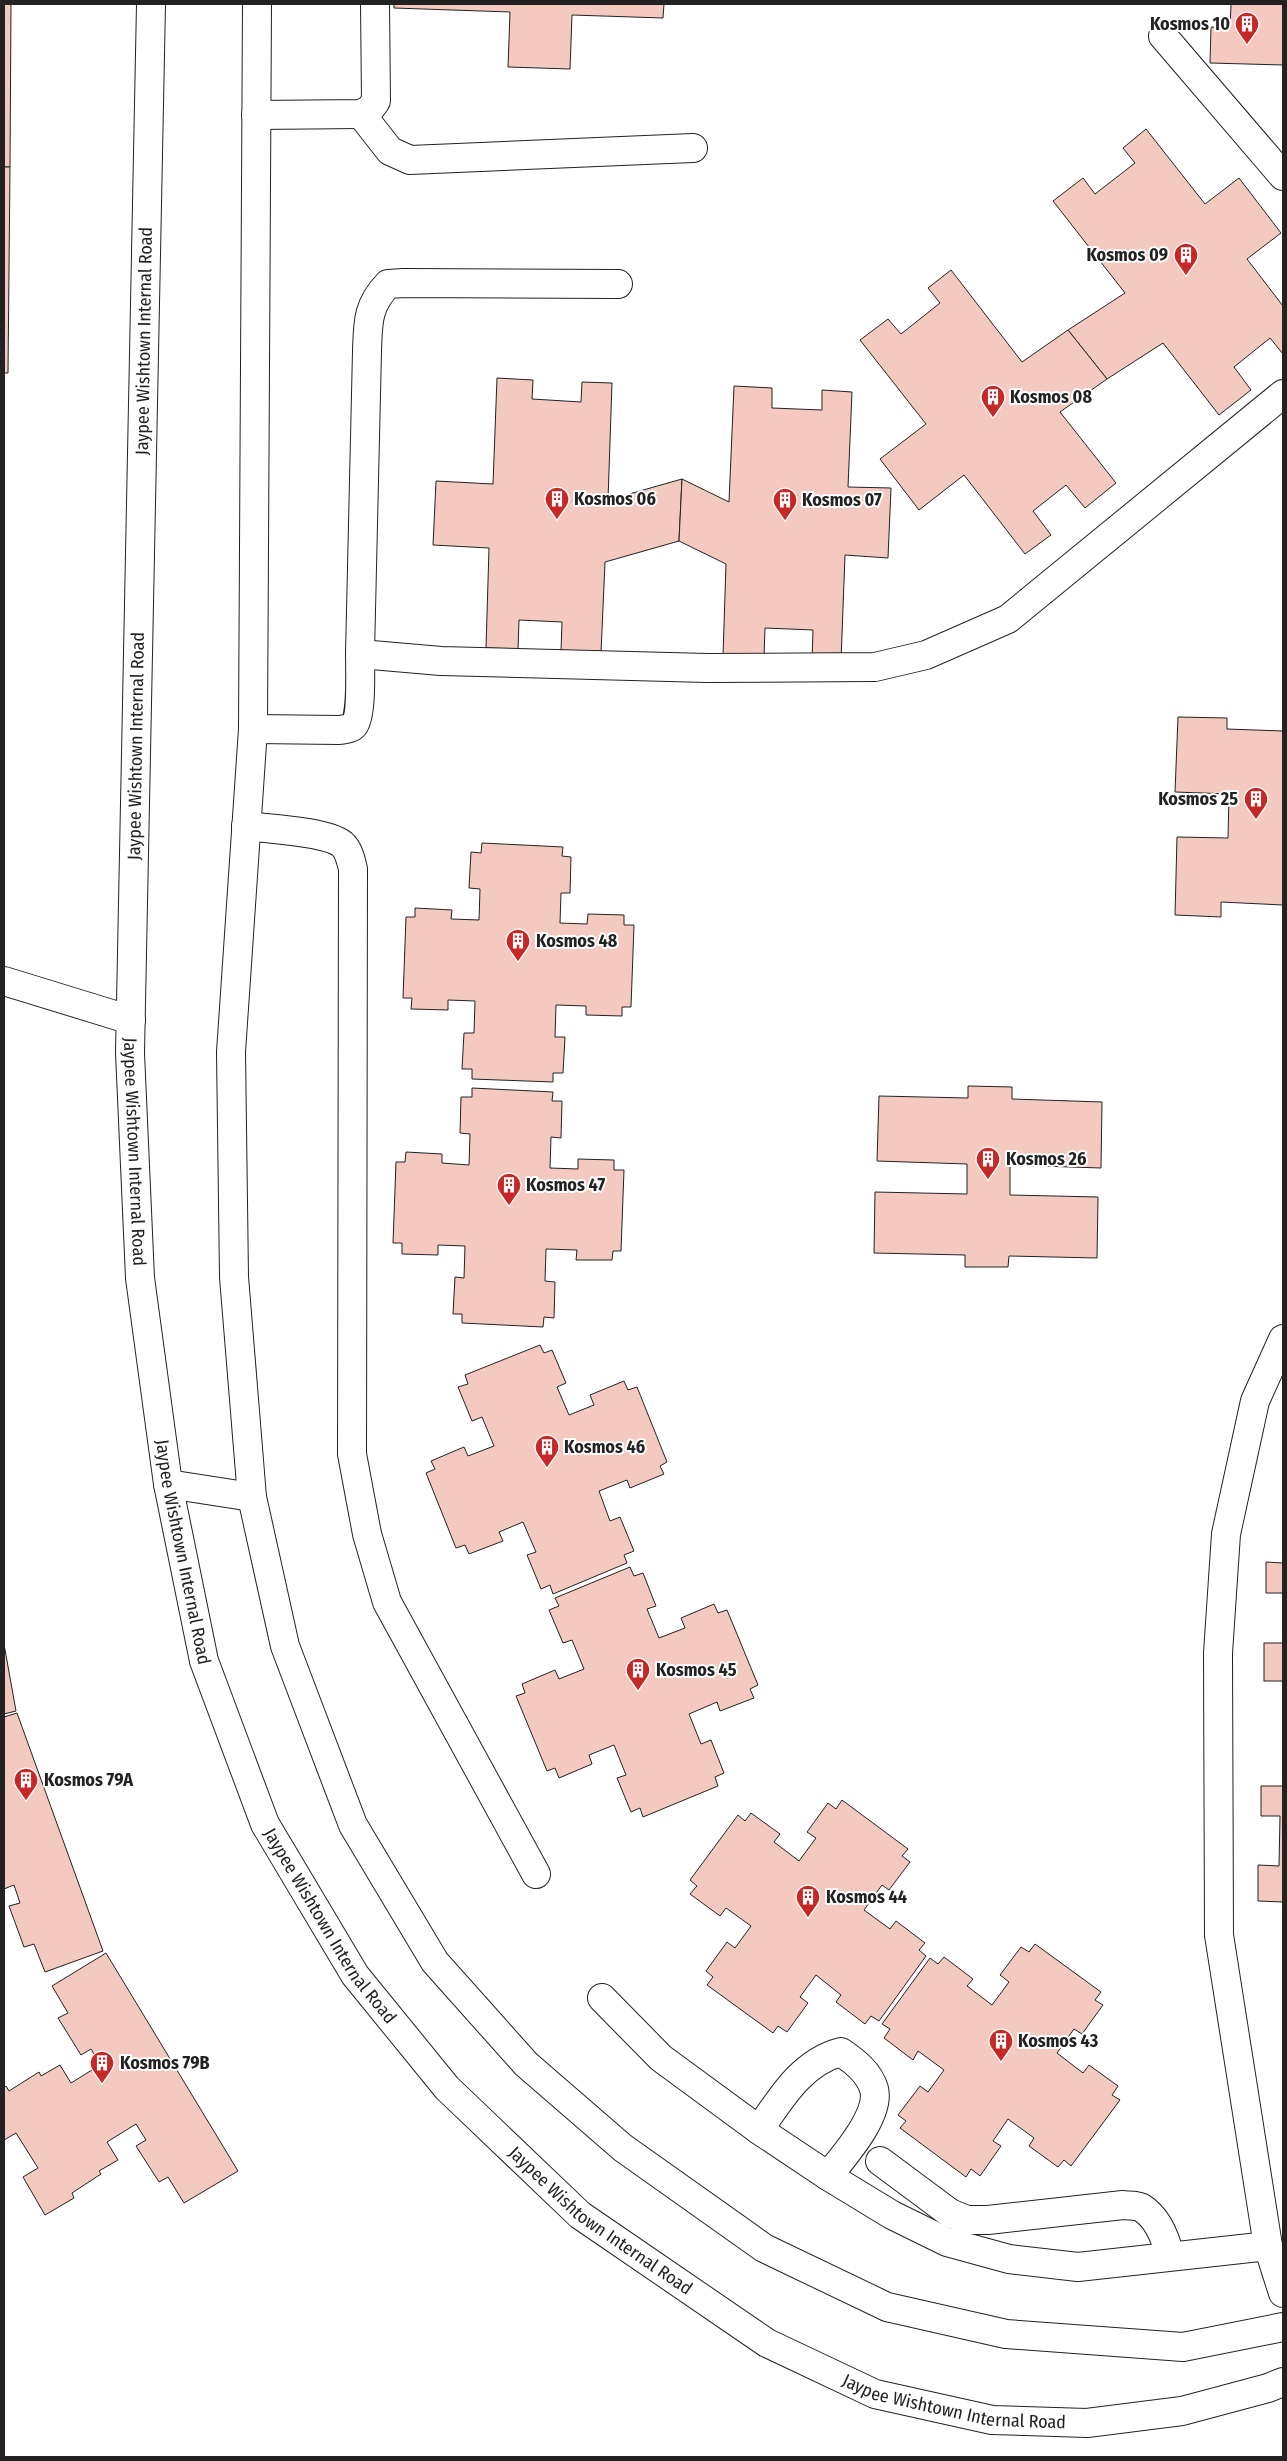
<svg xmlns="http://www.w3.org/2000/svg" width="1287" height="2461" font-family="'Fira Sans Condensed',sans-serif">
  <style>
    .building { fill: #f3c9c0; stroke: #222 }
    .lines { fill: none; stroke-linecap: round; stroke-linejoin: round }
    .street-casing { stroke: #222; stroke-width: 30 }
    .street { stroke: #fff; stroke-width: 28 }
    .labels { text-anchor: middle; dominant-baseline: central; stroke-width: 4; stroke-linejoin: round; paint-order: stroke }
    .poi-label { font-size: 18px; font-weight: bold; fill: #222; stroke: #fff; text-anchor: start }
    .street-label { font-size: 18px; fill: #222; stroke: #fff }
  </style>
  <rect width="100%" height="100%" fill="#fff"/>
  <!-- building -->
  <g class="building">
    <path d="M 4,4 L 11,4 L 10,167 L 4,167 Z"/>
    <path d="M 394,4 L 664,4 L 663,18 L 572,15 L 570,69 L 508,67 L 510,12 L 394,8 Z"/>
    <path d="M 1231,4 L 1283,4 L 1283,65 L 1210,63 L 1211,27 L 1230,28 Z"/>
    <path d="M 1146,129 L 1205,204 L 1239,178 L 1281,233 L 1247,259 L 1283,306 L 1283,354 L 1270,338 L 1234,367 L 1251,390 L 1219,415 L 1163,343 L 1107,379 L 1068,330 L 1125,293 L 1053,201 L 1083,178 L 1095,194 L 1135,163 L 1123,148 Z"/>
    <path d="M 4,167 L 10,167 L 8,373 L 4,373 Z"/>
    <path d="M 951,270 L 1022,362 L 1068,330 L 1107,379 L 1060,412 L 1116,483 L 1085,508 L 1066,485 L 1033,511 L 1051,535 L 1025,554 L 964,475 L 919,510 L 880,459 L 926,424 L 860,340 L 888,319 L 901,334 L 940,303 L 928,288 Z"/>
    <path d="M 497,378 L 533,380 L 532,399 L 581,402 L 582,382 L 612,383 L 608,500 L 682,479 L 679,541 L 605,562 L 601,653 L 561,651 L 562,622 L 519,620 L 518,649 L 486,648 L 489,548 L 433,545 L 436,481 L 493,484 Z"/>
    <path d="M 734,386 L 772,388 L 772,408 L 822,410 L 822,390 L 852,392 L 848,487 L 891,488 L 888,558 L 845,555 L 841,661 L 812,660 L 813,630 L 765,628 L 764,657 L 723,656 L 726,564 L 679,541 L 682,479 L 729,502 Z"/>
    <path d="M 1178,717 L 1227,718 L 1227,729 L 1283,731 L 1283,905 L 1221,902 L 1221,917 L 1175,915 L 1177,837 L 1228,838 L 1229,794 L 1175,792 Z"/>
    <path d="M 482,843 L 563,847 L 562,856 L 571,857 L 570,893 L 561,893 L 560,923 L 587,924 L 588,914 L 624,915 L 624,925 L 634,925 L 631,1007 L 622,1007 L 622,1016 L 586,1015 L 586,1006 L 556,1005 L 555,1037 L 565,1037 L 563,1073 L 553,1073 L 553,1082 L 472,1079 L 472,1069 L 462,1069 L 464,1033 L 474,1033 L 475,1001 L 448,1000 L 448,1010 L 411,1009 L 412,998 L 403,998 L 406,917 L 415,917 L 415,908 L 452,910 L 451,919 L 479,920 L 480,889 L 469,888 L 471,852 L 481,853 Z"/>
    <path d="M 968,1086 L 1012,1087 L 1012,1099 L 1102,1102 L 1101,1168 L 1010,1165 L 1010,1195 L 1098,1197 L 1097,1258 L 1009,1256 L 1008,1267 L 965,1267 L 965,1255 L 874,1253 L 875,1192 L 967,1194 L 967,1164 L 877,1161 L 879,1096 L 968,1098 Z"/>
    <path d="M 472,1088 L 553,1092 L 552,1101 L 562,1101 L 561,1138 L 551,1137 L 550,1168 L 578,1169 L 578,1159 L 614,1160 L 614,1170 L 624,1170 L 621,1251 L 613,1251 L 612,1260 L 576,1260 L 577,1250 L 546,1249 L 545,1281 L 555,1282 L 554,1318 L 544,1317 L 543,1327 L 462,1323 L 462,1314 L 453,1314 L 455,1277 L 464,1278 L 465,1246 L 438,1245 L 438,1255 L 402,1254 L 402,1243 L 393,1243 L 396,1162 L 405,1162 L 406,1152 L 442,1154 L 442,1163 L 469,1165 L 470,1134 L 460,1133 L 461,1097 L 472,1097 Z"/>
    <path d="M 540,1345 L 544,1353 L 552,1350 L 566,1383 L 557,1387 L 569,1415 L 594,1405 L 590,1395 L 624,1381 L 628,1390 L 637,1387 L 667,1462 L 660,1466 L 664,1474 L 630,1488 L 627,1480 L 599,1491 L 610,1521 L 620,1517 L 634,1551 L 624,1555 L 627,1563 L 553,1594 L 550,1585 L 541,1589 L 527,1555 L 536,1552 L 523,1522 L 499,1532 L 503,1541 L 469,1554 L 465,1545 L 456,1548 L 426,1473 L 435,1469 L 431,1461 L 464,1447 L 468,1456 L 494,1446 L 482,1417 L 472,1421 L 458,1387 L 468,1384 L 465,1375 Z"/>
    <path d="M 1266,1562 L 1283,1563 L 1283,1593 L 1266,1593 Z"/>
    <path d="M 630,1567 L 634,1576 L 643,1573 L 656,1606 L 647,1609 L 659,1638 L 685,1628 L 681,1618 L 714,1604 L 718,1613 L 727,1610 L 758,1685 L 750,1689 L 754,1698 L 720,1711 L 717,1702 L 689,1714 L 701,1744 L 711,1740 L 724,1773 L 715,1777 L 718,1786 L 643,1817 L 640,1808 L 631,1812 L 617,1778 L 626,1775 L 614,1745 L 589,1755 L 592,1764 L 559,1778 L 555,1768 L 547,1771 L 516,1696 L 525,1693 L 522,1684 L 555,1670 L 559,1679 L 584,1669 L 572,1640 L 563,1643 L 549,1610 L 559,1606 L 555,1598 Z"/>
    <rect x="1264" y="1643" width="19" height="38"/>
    <path d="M 4,1644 L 16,1711 L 4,1714 Z"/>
    <path d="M 17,1713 L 103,1951 L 45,1972 L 34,1944 L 24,1947 L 9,1906 L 20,1903 L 14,1885 L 4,1889 L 4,1717 Z"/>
    <path d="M 1261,1786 L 1283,1786 L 1283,1902 L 1258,1901 L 1258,1865 L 1279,1866 L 1280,1816 L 1261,1816 Z"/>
    <path d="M 842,1800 L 908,1849 L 902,1856 L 910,1862 L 889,1890 L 882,1885 L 864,1910 L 890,1929 L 896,1921 L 925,1943 L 919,1950 L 926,1956 L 879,2021 L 871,2016 L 865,2024 L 836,2002 L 841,1995 L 816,1975 L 800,1997 L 808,2003 L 787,2032 L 778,2026 L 773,2033 L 707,1985 L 713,1977 L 706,1971 L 727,1942 L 735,1948 L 751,1926 L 726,1908 L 720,1916 L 690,1894 L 697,1886 L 690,1880 L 738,1815 L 745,1821 L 751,1813 L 780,1834 L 774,1842 L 799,1861 L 816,1838 L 807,1832 L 828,1803 L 836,1809 Z"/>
    <path d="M 1035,1944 L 1101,1992 L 1095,2000 L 1103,2005 L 1082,2034 L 1074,2029 L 1057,2053 L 1083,2073 L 1089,2065 L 1118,2086 L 1112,2095 L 1120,2100 L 1071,2166 L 1064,2160 L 1058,2167 L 1029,2146 L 1034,2138 L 1008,2119 L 993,2141 L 1001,2146 L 980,2176 L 971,2169 L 966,2177 L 900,2128 L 906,2121 L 898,2115 L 920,2086 L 928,2092 L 944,2070 L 918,2051 L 913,2060 L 884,2038 L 890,2029 L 882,2024 L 930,1958 L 938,1964 L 944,1957 L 973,1979 L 967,1986 L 992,2005 L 1009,1982 L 1000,1975 L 1021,1947 L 1029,1952 Z"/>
    <path d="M 106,1953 L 238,2171 L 184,2203 L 168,2177 L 159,2182 L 136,2146 L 146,2140 L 136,2124 L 107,2142 L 118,2160 L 99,2171 L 101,2174 L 72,2193 L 74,2198 L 45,2215 L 23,2177 L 38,2168 L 16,2133 L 4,2140 L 4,2088 L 6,2086 L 9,2091 L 39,2072 L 41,2076 L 60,2065 L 71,2083 L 100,2065 L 91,2049 L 81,2055 L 58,2018 L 68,2013 L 52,1986 Z"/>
  </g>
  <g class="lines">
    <defs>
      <g id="street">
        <path id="s1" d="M 151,4 L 130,1053 L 140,1278 L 168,1484 L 204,1661 L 265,1824 L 355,1975 L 447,2088 L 580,2215 L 767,2343 L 875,2394 L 992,2420 L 1087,2423 L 1182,2411 L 1268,2388 L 1283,2382"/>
        <path d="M 257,4 L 253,729 L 231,1052 L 234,1277 L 252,1497 L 285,1646 L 353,1825 L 435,1962 L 526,2064 L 623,2148 L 764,2248 L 887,2307 L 1006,2334 L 1183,2347 L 1283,2327"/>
        <path d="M 1163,36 L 1283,176"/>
        <path d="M 361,114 L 390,151 L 410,160 L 693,148"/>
        <path d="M 256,115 L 361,114 L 370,109 L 376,101 L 375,4"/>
        <path d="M 618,284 L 404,283 L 388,284 C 367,306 368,323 367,351 L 360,654 L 441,661 L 707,668 L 875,667 L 926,655 L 1008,619 L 1283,394"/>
        <path d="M 253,729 L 339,730 C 345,729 351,729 354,725 C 362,716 360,668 360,654"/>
        <path d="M 246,826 C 268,829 325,831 342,844 C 349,850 351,861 353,869 L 352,1454 L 367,1534 L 387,1602 L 536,1874"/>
        <path d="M 4,981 L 131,1020"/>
        <path d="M 1283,1339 L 1255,1401 L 1226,1534 L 1218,1653 L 1219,1935 L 1268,2246 L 1283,2293"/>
        <path d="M 168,1484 L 252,1497"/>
        <path d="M 602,1998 L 661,2058 L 759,2130 L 828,2176 L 892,2215 L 947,2242 L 1009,2259 L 1078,2267 L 1268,2246"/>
        <path d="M 759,2130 C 781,2098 802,2062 841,2052 C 854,2061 869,2072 874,2089 C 881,2115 843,2157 828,2176"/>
        <path d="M 880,2161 L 950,2213 L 967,2220 L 988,2220 L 1123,2205 C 1128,2206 1138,2205 1142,2208 C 1158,2218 1166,2240 1170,2256"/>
      </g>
    </defs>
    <!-- street casing -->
    <use href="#street" class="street-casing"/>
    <!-- street -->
    <use href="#street" class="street"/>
  </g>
  <!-- icons -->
  <defs>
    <symbol id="building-pin" viewBox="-11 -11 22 30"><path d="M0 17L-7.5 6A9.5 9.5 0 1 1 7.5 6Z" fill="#c62828" stroke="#fff"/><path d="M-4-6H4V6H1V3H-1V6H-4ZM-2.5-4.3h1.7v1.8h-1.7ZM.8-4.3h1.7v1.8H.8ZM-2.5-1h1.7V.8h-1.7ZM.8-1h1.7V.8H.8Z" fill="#fff"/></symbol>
  </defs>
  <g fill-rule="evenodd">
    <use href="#building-pin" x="1233" y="10" width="28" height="38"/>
    <use href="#building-pin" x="1172" y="241" width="28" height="38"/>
    <use href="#building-pin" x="979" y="383" width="28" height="38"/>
    <use href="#building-pin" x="543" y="485" width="28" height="38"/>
    <use href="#building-pin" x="771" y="486" width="28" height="38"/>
    <use href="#building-pin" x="1242" y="785" width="28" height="38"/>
    <use href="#building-pin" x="504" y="927" width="28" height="38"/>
    <use href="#building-pin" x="974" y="1145" width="28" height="38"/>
    <use href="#building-pin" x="495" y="1171" width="28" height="38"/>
    <use href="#building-pin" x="533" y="1433" width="28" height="38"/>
    <use href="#building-pin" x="624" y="1656" width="28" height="38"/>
    <use href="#building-pin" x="12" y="1766" width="28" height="38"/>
    <use href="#building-pin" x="794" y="1883" width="28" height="38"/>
    <use href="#building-pin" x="987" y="2027" width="28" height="38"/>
    <use href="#building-pin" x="88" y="2049" width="28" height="38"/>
  </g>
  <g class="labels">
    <!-- poi labels -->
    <g class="poi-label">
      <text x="1230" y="24" text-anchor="end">Kosmos 10</text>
      <text x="1168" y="255" text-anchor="end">Kosmos 09</text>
      <text x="1010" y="397">Kosmos 08</text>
      <text x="574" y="499">Kosmos 06</text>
      <text x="802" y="500">Kosmos 07</text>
      <text x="1238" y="799" text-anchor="end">Kosmos 25</text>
      <text x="536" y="941">Kosmos 48</text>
      <text x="1006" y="1159">Kosmos 26</text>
      <text x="526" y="1185">Kosmos 47</text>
      <text x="564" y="1447">Kosmos 46</text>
      <text x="656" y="1670">Kosmos 45</text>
      <text x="44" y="1780">Kosmos 79A</text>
      <text x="826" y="1897">Kosmos 44</text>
      <text x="1018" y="2041">Kosmos 43</text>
      <text x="120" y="2063">Kosmos 79B</text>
    </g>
    <!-- street labels -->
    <g class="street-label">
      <text transform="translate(144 341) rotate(-89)">Jaypee Wishtown Internal Road</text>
      <text transform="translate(136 746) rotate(-89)">Jaypee Wishtown Internal Road</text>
      <text stroke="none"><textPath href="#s1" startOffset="1148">Jaypee Wishtown Internal Road</textPath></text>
      <text stroke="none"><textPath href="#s1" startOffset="1552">Jaypee Wishtown Internal Road</textPath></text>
      <text stroke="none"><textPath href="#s1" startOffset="1958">Jaypee Wishtown Internal Road</textPath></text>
      <text stroke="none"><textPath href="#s1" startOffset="2362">Jaypee Wishtown Internal Road</textPath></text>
      <text stroke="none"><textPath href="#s1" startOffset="2768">Jaypee Wishtown Internal Road</textPath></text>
    </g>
  </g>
  <!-- border -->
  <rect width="1287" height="2461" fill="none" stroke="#222222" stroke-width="10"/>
</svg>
